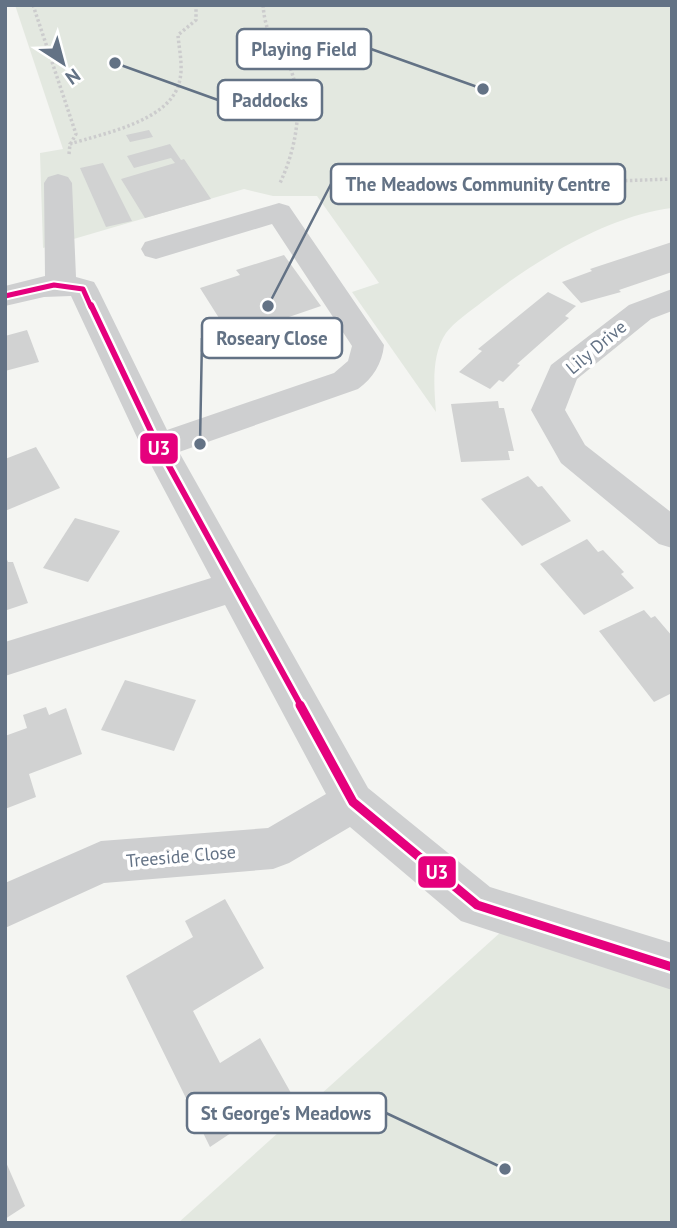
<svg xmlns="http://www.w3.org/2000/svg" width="677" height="1228" font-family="'PT Sans',sans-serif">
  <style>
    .green { fill: #e3e8e0 }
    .building { fill: #d1d2d2 }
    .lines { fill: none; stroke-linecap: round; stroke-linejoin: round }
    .path { stroke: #cccccd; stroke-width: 3.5; stroke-dasharray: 2.5 2.5; stroke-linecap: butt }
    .minor { fill: #cecfd0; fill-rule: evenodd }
    .bus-1-far2-casing { stroke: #fff; stroke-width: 9 }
    .bus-1-far1-casing { stroke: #fff; stroke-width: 11 }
    .bus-1-casing { stroke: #fff; stroke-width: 14 }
    .bus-1-far2 { stroke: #e5007d; stroke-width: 5 }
    .bus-1-far1 { stroke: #e5007d; stroke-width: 6 }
    .bus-1 { stroke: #e5007d; stroke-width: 9 }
    .labels { text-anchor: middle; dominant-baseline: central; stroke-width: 7; stroke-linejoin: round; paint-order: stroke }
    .street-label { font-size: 18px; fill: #637285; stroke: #fff }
    .leader { fill: none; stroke: #637285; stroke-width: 2.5 }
    .callout-dot { fill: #637285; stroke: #fff; stroke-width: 2.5 }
    .callout { fill: #fff; stroke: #637285; stroke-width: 2.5 }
    .callout-label { font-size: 19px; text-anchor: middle; font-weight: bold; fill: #637285 }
    .line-badge { stroke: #fff; stroke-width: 2.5 }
    .badge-label { font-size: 19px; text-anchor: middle; font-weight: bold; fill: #fff }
  </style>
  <rect width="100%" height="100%" fill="#f4f5f2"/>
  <!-- green -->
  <g class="green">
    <path d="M 15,5 L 672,5 L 672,208 C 606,216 533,262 482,302 C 471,311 454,322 446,333 C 431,355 434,387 436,412 L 352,292 L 379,283 L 317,196 L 273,196 L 244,189 L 43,248 L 40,153 L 63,149 Z"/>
    <path d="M 502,931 L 672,986 L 672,1223 L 178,1223 Z"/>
  </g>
  <!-- building -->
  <g class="building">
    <path d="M 149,130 L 153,137 L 130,142 L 126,135 Z"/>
    <path d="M 170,144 L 181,160 L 184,159 L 211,199 L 145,218 L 121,179 L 175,163 L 171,158 L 134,168 L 127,156 Z"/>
    <path d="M 103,163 L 132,221 L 106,227 L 80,168 Z"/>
    <path d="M 672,242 L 672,272 L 619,290 L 621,292 L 581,303 L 562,282 L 592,271 L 590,269 L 596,267 Z"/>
    <path d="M 284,255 L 321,306 L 231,337 L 200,288 L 240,275 L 236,270 Z"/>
    <path d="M 548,292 L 576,306 L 565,316 L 569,318 L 517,364 L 520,365 L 503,382 L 499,380 L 490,389 L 459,372 L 482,351 L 478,349 Z"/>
    <path d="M 27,330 L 39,362 L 5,371 L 5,336 Z"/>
    <path d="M 498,401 L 499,408 L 504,408 L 514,451 L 508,451 L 510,460 L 461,462 L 451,404 Z"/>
    <path d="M 36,447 L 60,488 L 5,511 L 5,459 Z"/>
    <path d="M 528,476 L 538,487 L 542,486 L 571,521 L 522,546 L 481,499 Z"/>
    <path d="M 75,518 L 120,531 L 88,582 L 43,568 Z"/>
    <path d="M 587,539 L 598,552 L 603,550 L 624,572 L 621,574 L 634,588 L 584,615 L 540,564 Z"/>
    <path d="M 5,555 L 8,562 L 13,562 L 28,603 L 7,610 Z"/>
    <path d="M 644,610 L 651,618 L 655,616 L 672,636 L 672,693 L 654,702 L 599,631 Z"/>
    <path d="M 125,680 L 196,700 L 174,751 L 101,730 Z"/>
    <path d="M 46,707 L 49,715 L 66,708 L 82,754 L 29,774 L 36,797 L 5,809 L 5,736 L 27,728 L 23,715 Z"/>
    <path d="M 225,899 L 264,968 L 193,1011 L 220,1063 L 260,1038 L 291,1093 L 210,1147 L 126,976 L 193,937 L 185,921 Z"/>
    <path d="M 5,1160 L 25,1206 L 5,1219 Z"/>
  </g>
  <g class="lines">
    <!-- path -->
    <g class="path">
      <path d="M 33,5 L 76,134 L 71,143"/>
      <path d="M 263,5 C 266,43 280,41 291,70 C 304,106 296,149 280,183"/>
      <path d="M 69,154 L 70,144 C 104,133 173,121 180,79 C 183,65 179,49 178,35 L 196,20 L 196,5"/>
      <path d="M 475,186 L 672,179"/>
    </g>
    <!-- minor -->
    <g class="minor">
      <path d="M 58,174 L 68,177 L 72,183 L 76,277 L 94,282 L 98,289 L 167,430 L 334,373 L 348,361 L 352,346 L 272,224 L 156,259 L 145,256 L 141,249 L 145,242 L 269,206 L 279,203 L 289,206 L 384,345 C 382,364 373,378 358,389 L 179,452 L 368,788 L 490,887 L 672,943 L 672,990 L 461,921 L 350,827 L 289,863 L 273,869 L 104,883 L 5,928 L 5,883 L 101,841 L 268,828 L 326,794 L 225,605 L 5,676 L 5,642 L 211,578 L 141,446 L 71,296 L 44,297 L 5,306 L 5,286 L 45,276 L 44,183 L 48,177 Z"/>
      <path d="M 672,289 L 672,311 L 651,319 L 577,379 L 565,410 L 585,445 L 672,513 L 672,548 L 659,544 L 561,463 L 531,410 L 551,365 L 629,305 Z"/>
    </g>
    <defs>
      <path id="bus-1-far2" d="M 5,296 L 54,285 L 83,289 L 91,307"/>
      <path id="bus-1-far1" d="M 91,305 L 158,446 L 301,706"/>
      <path id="bus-1" d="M 300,705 L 353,802 L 477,905 L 672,967"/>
    </defs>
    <!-- bus-1-far2 casing -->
    <use href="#bus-1-far2" class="bus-1-far2-casing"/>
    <!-- bus-1-far1 casing -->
    <use href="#bus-1-far1" class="bus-1-far1-casing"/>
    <!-- bus-1 casing -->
    <use href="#bus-1" class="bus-1-casing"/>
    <!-- bus-1-far2 -->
    <use href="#bus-1-far2" class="bus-1-far2"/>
    <!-- bus-1-far1 -->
    <use href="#bus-1-far1" class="bus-1-far1"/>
    <!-- bus-1 -->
    <use href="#bus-1" class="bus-1"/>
  </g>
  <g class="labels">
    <!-- street labels -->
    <g class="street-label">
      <text transform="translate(596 347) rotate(-40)">Lily Drive</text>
      <text transform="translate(181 856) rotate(-5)">Treeside Close</text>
    </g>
  </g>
  <!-- callouts -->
  <path class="leader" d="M483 89L371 49M115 63L218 100M268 306L331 184M200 444L202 338M505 1169L386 1113"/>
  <g class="callout-dot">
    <circle cx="483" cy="89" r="7"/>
    <circle cx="115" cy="63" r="7"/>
    <circle cx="268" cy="306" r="7"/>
    <circle cx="200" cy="444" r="7"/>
    <circle cx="505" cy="1169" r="7"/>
  </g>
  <g class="callout">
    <rect x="237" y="29" width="134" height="40" rx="7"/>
    <rect x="218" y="80" width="104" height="40" rx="7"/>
    <rect x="331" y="164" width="294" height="40" rx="7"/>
    <rect x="202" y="318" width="140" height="40" rx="7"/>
    <rect x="187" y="1093" width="199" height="40" rx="7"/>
  </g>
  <g class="callout-label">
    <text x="304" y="56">Playing Field</text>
    <text x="270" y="107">Paddocks</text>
    <text x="478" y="191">The Meadows Community Centre</text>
    <text x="272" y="345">Roseary Close</text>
    <text x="286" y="1120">St George's Meadows</text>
  </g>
  <g class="line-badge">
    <rect x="139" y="432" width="40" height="33" rx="7" fill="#e5007d"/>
    <rect x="417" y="855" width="40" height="34" rx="7" fill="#e5007d"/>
  </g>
  <g class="badge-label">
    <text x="159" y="455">U3</text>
    <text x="437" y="879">U3</text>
  </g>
  <!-- border -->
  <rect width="677" height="1228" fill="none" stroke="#637285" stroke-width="14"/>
  <!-- north arrow -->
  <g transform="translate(63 63) rotate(144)" stroke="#ffffff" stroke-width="5" paint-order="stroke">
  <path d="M0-5L12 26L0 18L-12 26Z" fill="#637285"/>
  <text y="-10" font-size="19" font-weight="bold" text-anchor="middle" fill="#637285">N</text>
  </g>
</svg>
